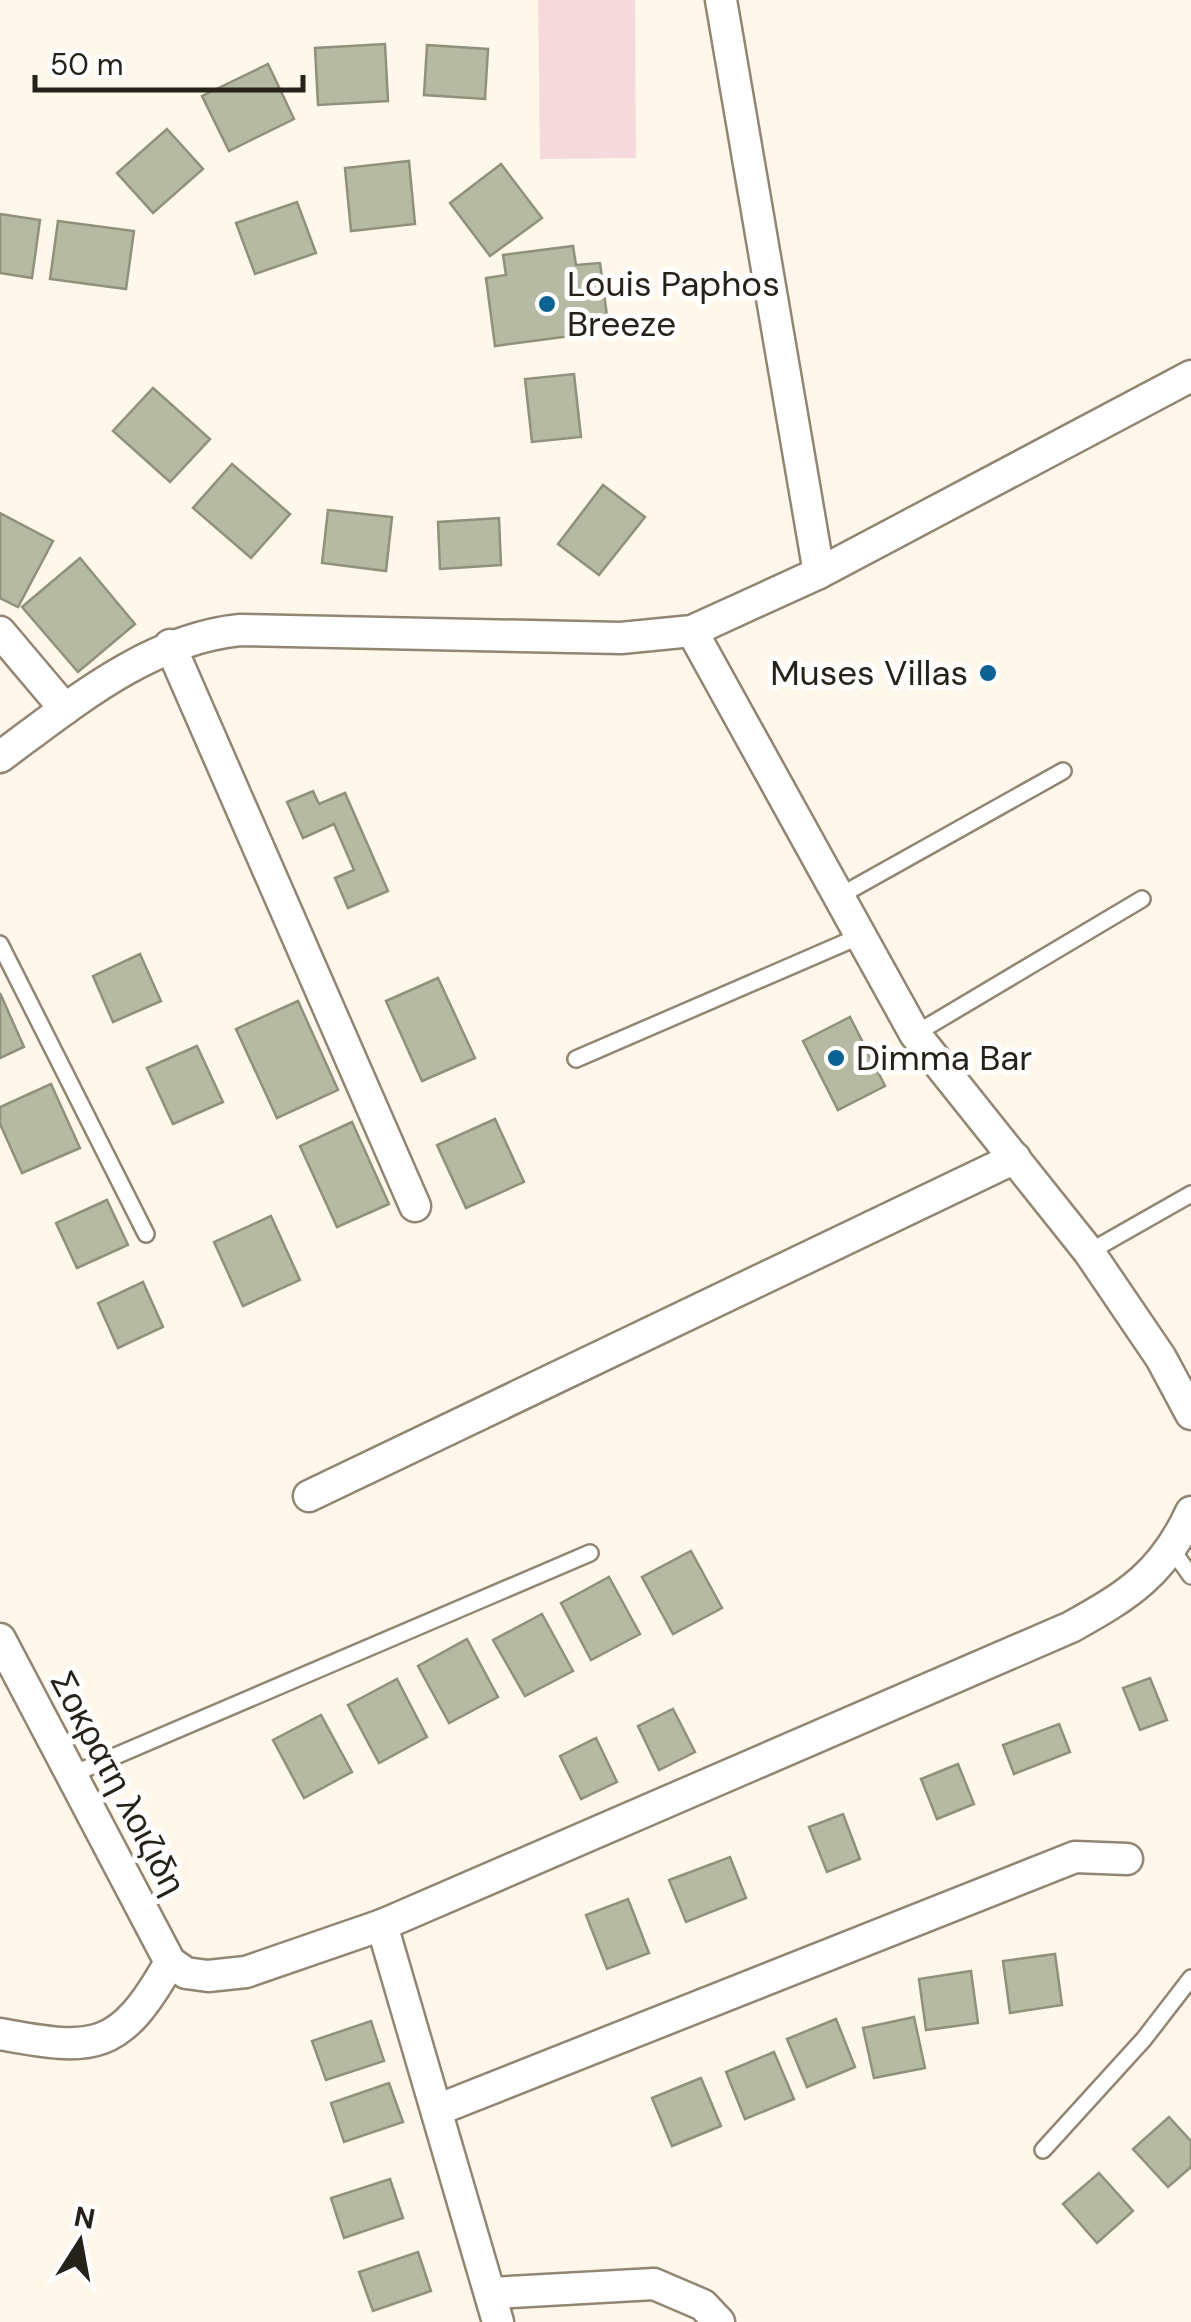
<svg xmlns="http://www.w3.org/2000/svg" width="1191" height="2322" font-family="'DM Sans',sans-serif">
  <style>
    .green { fill: #f6dadb }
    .building { fill: #b7baa3; stroke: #8f917b; stroke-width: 2.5 }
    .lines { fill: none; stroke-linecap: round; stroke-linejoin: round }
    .lane-casing { stroke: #928672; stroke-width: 20 }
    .street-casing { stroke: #928672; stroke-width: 35 }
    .lane { stroke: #fff; stroke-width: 15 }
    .street { stroke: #fff; stroke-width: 30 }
    .poi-dot { fill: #0b6293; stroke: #fff; stroke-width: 4 }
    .labels { text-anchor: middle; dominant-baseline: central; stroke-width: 10; stroke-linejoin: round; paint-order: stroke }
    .poi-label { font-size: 35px; fill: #262119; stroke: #fff; text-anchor: start }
    .street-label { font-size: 35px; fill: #262119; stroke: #fff }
  </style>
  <rect width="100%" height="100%" fill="#fff7ea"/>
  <!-- green -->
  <path class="green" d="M 538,0 L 635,0 L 636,158 L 540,159 Z"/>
  <!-- building -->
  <g class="building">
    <path d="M 385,44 L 388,101 L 318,105 L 315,48 Z"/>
    <path d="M 427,45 L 488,49 L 485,99 L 424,95 Z"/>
    <path d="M 268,64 L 294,119 L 229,151 L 202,96 Z"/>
    <path d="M 167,129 L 203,169 L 153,213 L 117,173 Z"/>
    <path d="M 409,161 L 415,224 L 351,231 L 345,168 Z"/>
    <path d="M 501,164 L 542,218 L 490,256 L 450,203 Z"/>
    <path d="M 297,202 L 316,253 L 255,274 L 236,223 Z"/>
    <path d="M 0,214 L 40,220 L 32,278 L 0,273 Z"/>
    <path d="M 58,221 L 134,231 L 126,289 L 50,279 Z"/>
    <path d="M 573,246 L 576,265 L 600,263 L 609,331 L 495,346 L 486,278 L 506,275 L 503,255 Z"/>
    <path d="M 574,374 L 581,437 L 532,442 L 525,379 Z"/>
    <path d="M 153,388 L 210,439 L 170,482 L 113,431 Z"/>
    <path d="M 232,464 L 290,514 L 251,558 L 193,508 Z"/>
    <path d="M 603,485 L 645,517 L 599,575 L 558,544 Z"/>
    <path d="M 328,510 L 392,517 L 386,571 L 322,563 Z"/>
    <path d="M 0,513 L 53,541 L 18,607 L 0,598 Z"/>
    <path d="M 499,518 L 501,565 L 440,569 L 438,522 Z"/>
    <path d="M 80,558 L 135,624 L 78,672 L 22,607 Z"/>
    <path d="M 313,791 L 319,804 L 345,793 L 388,891 L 348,908 L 335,878 L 354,870 L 334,824 L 303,838 L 287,802 Z"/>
    <path d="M 140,954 L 161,1001 L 113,1022 L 93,976 Z"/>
    <path d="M 438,978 L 475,1058 L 422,1081 L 386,1001 Z"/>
    <path d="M 0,993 L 24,1047 L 0,1058 Z"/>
    <path d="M 298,1001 L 338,1090 L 277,1118 L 236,1029 Z"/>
    <path d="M 850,1017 L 885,1086 L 838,1110 L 803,1041 Z"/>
    <path d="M 197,1046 L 223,1102 L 173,1124 L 147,1068 Z"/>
    <path d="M 51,1084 L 80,1148 L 22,1173 L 0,1124 L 0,1107 Z"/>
    <path d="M 495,1119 L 524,1182 L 466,1208 L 437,1145 Z"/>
    <path d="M 352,1122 L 389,1204 L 337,1227 L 300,1146 Z"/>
    <path d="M 107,1200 L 128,1245 L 77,1268 L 56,1223 Z"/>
    <path d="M 271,1216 L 300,1280 L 243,1306 L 214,1242 Z"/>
    <path d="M 143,1282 L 163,1327 L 118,1348 L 98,1303 Z"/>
    <path d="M 691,1551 L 722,1608 L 673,1634 L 642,1577 Z"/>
    <path d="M 609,1577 L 640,1634 L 591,1660 L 561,1603 Z"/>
    <path d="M 542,1614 L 573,1671 L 525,1696 L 493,1640 Z"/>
    <path d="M 467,1639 L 498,1697 L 449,1723 L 418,1666 Z"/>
    <path d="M 1150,1678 L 1167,1720 L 1140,1730 L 1123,1688 Z"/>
    <path d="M 397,1679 L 427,1737 L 379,1763 L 348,1705 Z"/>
    <path d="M 673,1709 L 695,1752 L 659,1770 L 638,1726 Z"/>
    <path d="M 321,1715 L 352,1772 L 304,1798 L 273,1740 Z"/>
    <path d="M 1059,1724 L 1070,1752 L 1014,1774 L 1003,1745 Z"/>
    <path d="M 596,1738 L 617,1782 L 581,1799 L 560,1756 Z"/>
    <path d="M 958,1764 L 974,1804 L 937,1819 L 921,1779 Z"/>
    <path d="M 843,1814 L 860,1859 L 827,1872 L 809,1827 Z"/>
    <path d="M 730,1857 L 746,1898 L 686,1922 L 669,1880 Z"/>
    <path d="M 628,1899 L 649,1953 L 607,1969 L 586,1915 Z"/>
    <path d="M 1055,1954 L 1062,2005 L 1010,2013 L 1003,1961 Z"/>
    <path d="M 971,1971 L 978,2023 L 926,2030 L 919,1979 Z"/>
    <path d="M 914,2017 L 925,2068 L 874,2078 L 863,2028 Z"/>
    <path d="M 836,2019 L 855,2067 L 807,2087 L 787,2039 Z"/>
    <path d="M 371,2021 L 384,2061 L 326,2080 L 312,2041 Z"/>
    <path d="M 774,2052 L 794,2099 L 745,2119 L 726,2072 Z"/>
    <path d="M 701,2078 L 721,2126 L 672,2146 L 652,2098 Z"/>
    <path d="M 389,2083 L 403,2122 L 344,2142 L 331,2103 Z"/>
    <path d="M 1169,2117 L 1191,2141 L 1191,2167 L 1168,2187 L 1133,2149 Z"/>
    <path d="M 1099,2173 L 1133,2211 L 1097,2243 L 1063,2204 Z"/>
    <path d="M 390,2179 L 403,2218 L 344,2238 L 331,2198 Z"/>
    <path d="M 418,2252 L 431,2291 L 373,2311 L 359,2272 Z"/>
  </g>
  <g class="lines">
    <defs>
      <g id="lane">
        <path d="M 836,898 L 1063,771"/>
        <path d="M 0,944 L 146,1234"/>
        <path d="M 915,1034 L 1142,899"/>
        <path d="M 576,1059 L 858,937"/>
        <path d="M 1089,1252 L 1191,1194"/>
        <path d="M 1173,1551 L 1191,1576"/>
        <path d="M 71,1775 L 590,1553"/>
        <path d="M 1043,2150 L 1144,2039 L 1191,1978"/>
      </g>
      <g id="street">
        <path d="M 721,0 L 819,573"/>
        <path d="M 692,631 L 915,1034 L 1089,1252 L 1161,1358 L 1191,1414"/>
        <path d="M 0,632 L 65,709"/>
        <path d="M 170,645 L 415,1206"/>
        <path d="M 0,757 C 72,704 149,639 240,630 L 621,638 L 692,631 L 819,573 L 1191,376"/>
        <path d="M 309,1496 L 1015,1158"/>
        <path d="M 0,1639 L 170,1962 L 186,1973 L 208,1976 L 246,1972 L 382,1925 L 1071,1627 C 1129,1595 1163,1573 1191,1512"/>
        <path d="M 382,1925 L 498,2322"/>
        <path d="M 0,2034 C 95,2052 120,2051 170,1962"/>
        <path d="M 437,2110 L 1075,1857 L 1127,1859"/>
        <path d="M 492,2293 L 654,2284 L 703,2305 L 719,2322"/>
      </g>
    </defs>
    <!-- lane casing -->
    <use href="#lane" class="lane-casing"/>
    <!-- street casing -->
    <use href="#street" class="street-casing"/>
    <!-- lane -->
    <use href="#lane" class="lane"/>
    <!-- street -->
    <use href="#street" class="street"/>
  </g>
  <!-- markers -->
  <g class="poi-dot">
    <circle cx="547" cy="304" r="10"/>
    <circle cx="988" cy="673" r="10"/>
    <circle cx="836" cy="1058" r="10"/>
  </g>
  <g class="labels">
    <!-- poi labels -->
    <g class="poi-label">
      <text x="567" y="284">Louis Paphos<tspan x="567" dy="40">Breeze</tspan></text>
      <text x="968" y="673" text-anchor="end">Muses Villas</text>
      <text x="856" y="1058">Dimma Bar</text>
    </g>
    <!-- street labels -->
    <g class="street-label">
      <text transform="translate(118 1783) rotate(62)">Σοκρατη λοιζιδη</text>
    </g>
  </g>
  <!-- north arrow -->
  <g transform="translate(80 2242) rotate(11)" stroke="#ffffff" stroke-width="8" paint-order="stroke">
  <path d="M0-8L18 38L0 25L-18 38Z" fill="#262119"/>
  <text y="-15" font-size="28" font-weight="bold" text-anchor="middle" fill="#262119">N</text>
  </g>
  <!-- scale -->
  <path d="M35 75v15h268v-15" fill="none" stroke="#262119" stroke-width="5"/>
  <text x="50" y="75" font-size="30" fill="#262119" stroke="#ffffff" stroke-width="8" paint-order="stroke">50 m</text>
</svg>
